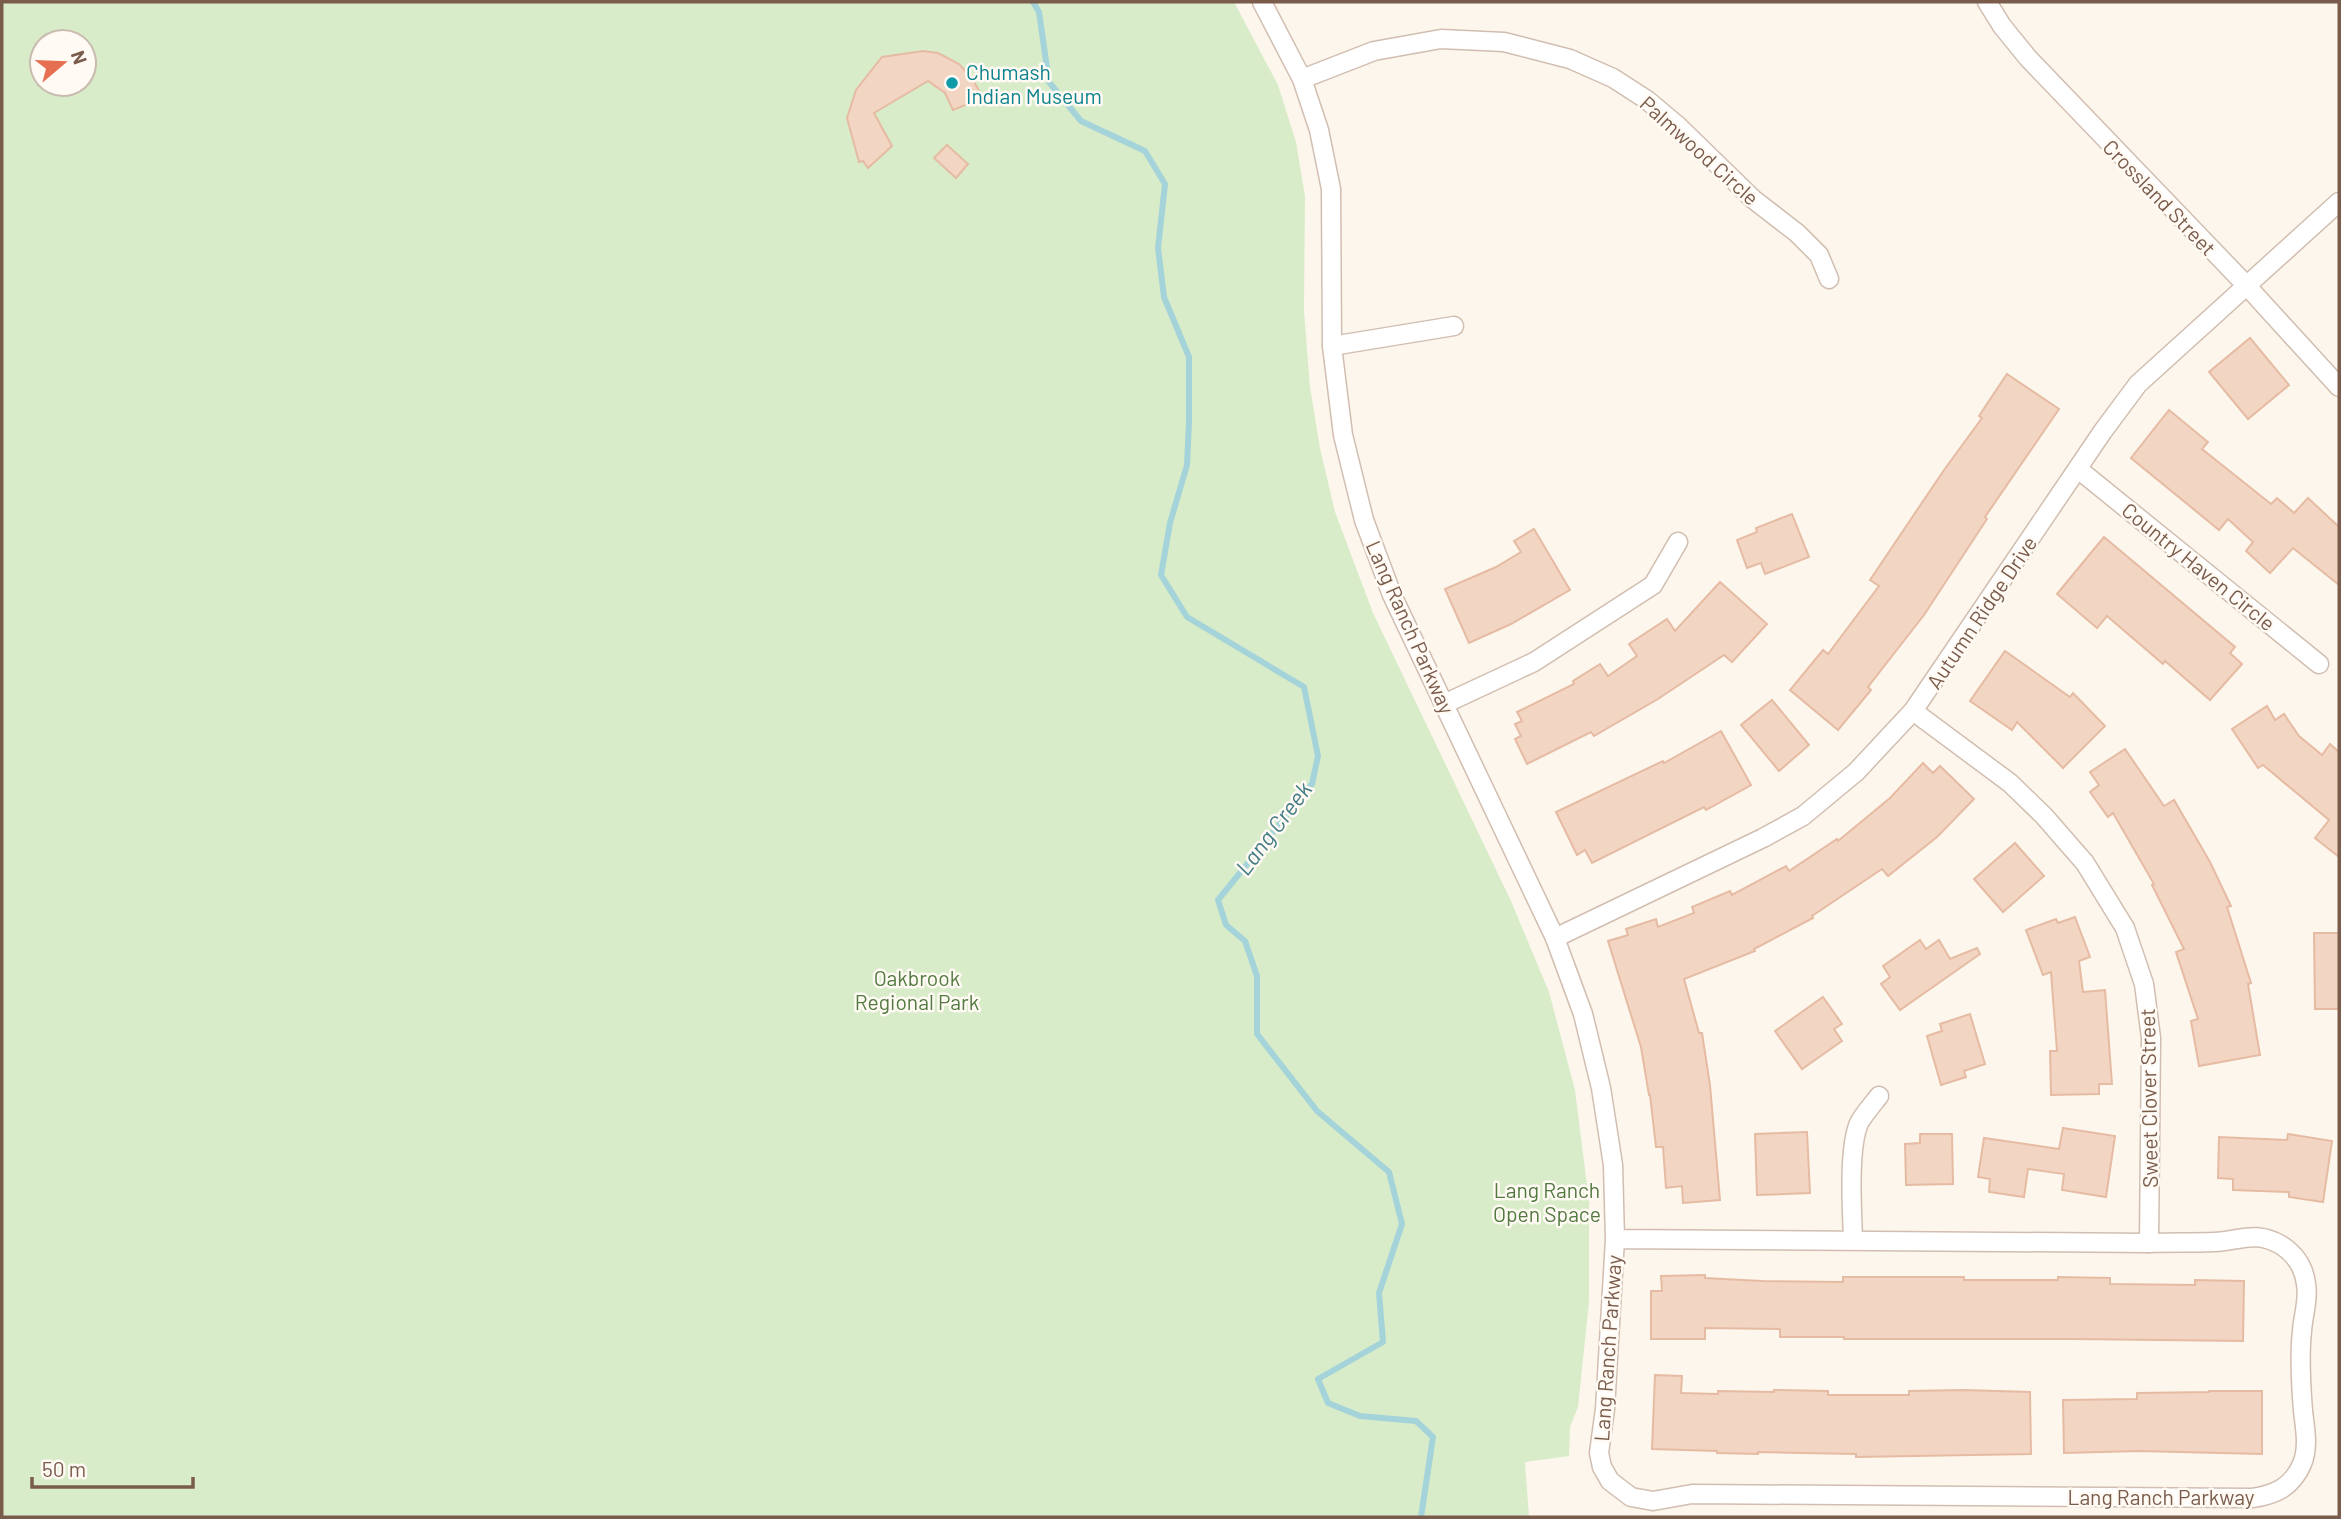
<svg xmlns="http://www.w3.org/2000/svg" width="2341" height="1519" font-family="Barlow,sans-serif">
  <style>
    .green { fill: #d8ecc9; fill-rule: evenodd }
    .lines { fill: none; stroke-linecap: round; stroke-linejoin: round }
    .stream { stroke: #a5d3da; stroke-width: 6 }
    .building { fill: #f3d5c3; stroke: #e6bba3; stroke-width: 2 }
    .street-casing { stroke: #d1beb0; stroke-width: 21 }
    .street { stroke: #fff; stroke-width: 18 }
    .culture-dot { fill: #0f9aa8; stroke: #fffaf3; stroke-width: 2.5 }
    .labels { text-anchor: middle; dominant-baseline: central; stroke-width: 5; stroke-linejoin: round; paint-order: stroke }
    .culture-label { font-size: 21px; fill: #0d838f; stroke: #fffaf3; text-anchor: start }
    .street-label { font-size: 21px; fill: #7a5c4d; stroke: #fffaf3 }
    .park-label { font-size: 21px; fill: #537a41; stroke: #fffaf3 }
    .water-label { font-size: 23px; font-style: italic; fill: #437c86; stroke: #fffaf3 }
  </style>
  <rect width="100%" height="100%" fill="#fdf6ec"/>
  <!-- green -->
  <path class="green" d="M 2,2 L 1234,2 L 1278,85 L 1296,142 L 1305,196 L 1304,311 L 1310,387 L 1320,448 L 1335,512 L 1373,613 L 1511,901 L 1549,992 L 1575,1090 L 1589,1201 L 1589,1302 L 1578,1407 L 1570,1427 L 1569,1456 L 1525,1462 L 1529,1517 L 2,1517 ZM 42,42 L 84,42 L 84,84 L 42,84 Z"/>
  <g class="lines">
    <!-- stream -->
    <path class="stream" d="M 1033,2 L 1039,12 L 1049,82 L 1081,121 L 1145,151 L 1165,184 L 1158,248 L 1164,297 L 1189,357 L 1189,422 L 1187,465 L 1170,523 L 1161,575 L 1187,617 L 1304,687 L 1318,756 L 1312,784 L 1218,900 L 1226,925 L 1245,941 L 1257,976 L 1257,1034 L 1317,1111 L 1389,1172 L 1402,1224 L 1379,1293 L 1383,1342 L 1318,1379 L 1328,1403 L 1360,1416 L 1416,1421 L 1433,1437 L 1421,1517"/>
  </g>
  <!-- building -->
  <g class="building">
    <path d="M 923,51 L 938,53 L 959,64 L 972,78 L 983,98 L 953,110 L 945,93 L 928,81 L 874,113 L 892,146 L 868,168 L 863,161 L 859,162 L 847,118 L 856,90 L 882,57 Z"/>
    <path d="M 947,145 L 968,164 L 956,178 L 934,158 Z"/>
    <path d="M 2250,338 L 2289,385 L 2248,419 L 2209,372 Z"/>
    <path d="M 2007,374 L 2059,409 L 1985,517 L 1987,519 L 1924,615 L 1868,687 L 1871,690 L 1838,730 L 1790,690 L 1823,650 L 1828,654 L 1879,586 L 1870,580 L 1944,470 L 1982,418 L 1979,416 Z"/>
    <path d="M 2169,410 L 2208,442 L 2202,449 L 2271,504 L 2277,498 L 2294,513 L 2308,498 L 2339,527 L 2339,585 L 2293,548 L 2270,573 L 2246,551 L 2253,542 L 2228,519 L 2219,530 L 2131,458 Z"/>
    <path d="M 1792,514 L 1809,557 L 1765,574 L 1761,563 L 1747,568 L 1737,540 L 1757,532 L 1756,528 Z"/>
    <path d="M 1534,529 L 1570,590 L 1511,624 L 1469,643 L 1445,589 L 1496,567 L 1521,552 L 1514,541 Z"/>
    <path d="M 2104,537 L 2235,647 L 2230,653 L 2242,664 L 2210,700 L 2165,661 L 2163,664 L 2107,616 L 2097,628 L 2057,594 Z"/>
    <path d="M 1720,582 L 1767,624 L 1732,662 L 1724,655 L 1658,699 L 1594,736 L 1591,732 L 1527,764 L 1515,739 L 1521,736 L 1515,724 L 1522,721 L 1517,712 L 1574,684 L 1573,681 L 1600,664 L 1608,676 L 1637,656 L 1629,644 L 1667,619 L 1675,631 Z"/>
    <path d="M 2005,651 L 2070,697 L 2073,693 L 2105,726 L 2063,768 L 2017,722 L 2012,730 L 1970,701 Z"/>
    <path d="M 1772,700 L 1809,745 L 1779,771 L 1741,725 Z"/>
    <path d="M 2267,706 L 2275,720 L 2284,714 L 2299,736 L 2322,755 L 2330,744 L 2339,752 L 2339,857 L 2315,838 L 2329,820 L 2263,765 L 2258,768 L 2232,729 Z"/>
    <path d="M 1721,731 L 1751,785 L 1706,810 L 1704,807 L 1592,863 L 1585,850 L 1577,855 L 1556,812 L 1663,761 L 1664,763 Z"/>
    <path d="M 2125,749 L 2164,806 L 2174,800 L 2210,862 L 2231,906 L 2227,907 L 2251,983 L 2248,984 L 2260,1055 L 2199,1066 L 2191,1021 L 2198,1019 L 2176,952 L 2184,949 L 2152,885 L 2154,884 L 2113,813 L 2108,817 L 2090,792 L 2099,785 L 2090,772 Z"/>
    <path d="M 1923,763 L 1933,773 L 1940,766 L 1974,799 L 1937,837 L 1888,876 L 1882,869 L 1812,916 L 1813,918 L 1754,949 L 1755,951 L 1684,979 L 1699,1033 L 1702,1033 L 1710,1085 L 1720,1200 L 1683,1203 L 1682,1186 L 1666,1188 L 1663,1147 L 1656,1147 L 1650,1095 L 1649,1095 L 1641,1047 L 1608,941 L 1628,935 L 1626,929 L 1656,919 L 1658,927 L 1694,913 L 1692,907 L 1730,891 L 1732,895 L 1786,866 L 1789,871 L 1837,839 L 1838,841 L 1890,798 Z"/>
    <path d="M 2015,843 L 2044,876 L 2003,912 L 1974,879 Z"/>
    <path d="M 2075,917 L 2090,957 L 2079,961 L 2083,992 L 2105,990 L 2112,1084 L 2099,1084 L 2099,1094 L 2051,1095 L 2050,1051 L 2057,1051 L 2051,972 L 2043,975 L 2026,930 L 2056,919 L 2058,923 Z"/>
    <path d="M 2314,933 L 2339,933 L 2339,1009 L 2315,1009 Z"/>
    <path d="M 1920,940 L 1926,949 L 1939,940 L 1950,959 L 1977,948 L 1980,954 L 1900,1010 L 1881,984 L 1890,977 L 1883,966 Z"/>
    <path d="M 1823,997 L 1842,1024 L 1834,1029 L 1842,1041 L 1802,1069 L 1775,1031 Z"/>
    <path d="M 1970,1014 L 1985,1064 L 1964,1071 L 1966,1077 L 1941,1085 L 1927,1036 L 1942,1031 L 1940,1024 Z"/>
    <path d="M 2063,1128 L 2115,1136 L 2106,1197 L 2062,1190 L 2064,1174 L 2028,1169 L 2024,1197 L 1989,1192 L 1990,1179 L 1978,1177 L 1984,1138 L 2059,1149 Z"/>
    <path d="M 1807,1132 L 1810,1193 L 1757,1195 L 1755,1134 Z"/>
    <path d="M 1920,1134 L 1952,1134 L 1953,1184 L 1906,1185 L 1905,1144 L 1920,1143 Z"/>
    <path d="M 2288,1134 L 2332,1141 L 2323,1202 L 2289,1197 L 2289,1192 L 2233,1190 L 2233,1179 L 2218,1178 L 2219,1137 L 2287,1140 Z"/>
    <path d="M 1705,1275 L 1705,1278 L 1762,1281 L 1843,1282 L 1843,1277 L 1964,1277 L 1964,1280 L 2058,1280 L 2058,1277 L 2110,1278 L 2110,1284 L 2195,1285 L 2195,1280 L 2244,1281 L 2243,1341 L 2073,1339 L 1844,1339 L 1844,1337 L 1780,1337 L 1780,1329 L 1705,1328 L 1705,1339 L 1651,1339 L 1651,1291 L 1662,1291 L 1661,1276 Z"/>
    <path d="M 1655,1375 L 1682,1376 L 1681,1393 L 1718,1394 L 1718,1391 L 1774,1392 L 1774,1390 L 1828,1391 L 1828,1395 L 1909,1395 L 1909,1391 L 1963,1390 L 2030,1392 L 2031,1454 L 1856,1457 L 1856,1454 L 1758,1452 L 1758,1454 L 1717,1453 L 1717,1451 L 1652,1449 Z"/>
    <path d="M 2209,1391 L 2262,1391 L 2262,1454 L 2138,1451 L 2064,1453 L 2063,1400 L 2137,1399 L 2137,1393 L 2209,1392 Z"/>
  </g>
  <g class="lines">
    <defs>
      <g id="street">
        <path d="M 1262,2 L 1302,79 L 1319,130 L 1331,189 L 1332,346 L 1343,435 L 1364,520 L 1392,595 L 1555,938 L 1583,1014 L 1601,1088 L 1613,1165 L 1615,1239 L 1605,1409 L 1599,1453 L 1602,1467 L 1610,1481 L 1631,1497 L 1653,1501 L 1692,1494 L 2252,1498 C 2275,1495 2292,1487 2302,1464 C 2309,1447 2305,1429 2303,1411 C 2301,1386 2299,1357 2302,1331 C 2303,1315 2309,1300 2306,1284 C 2304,1267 2295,1254 2281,1245 C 2255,1230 2240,1241 2214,1242 C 2192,1243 2171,1242 2149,1243 L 1615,1239"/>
        <path d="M 1987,2 L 2002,26 L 2028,58 L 2246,285 L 2339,387"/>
        <path d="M 1302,79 L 1374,51 L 1441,39 L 1504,42 L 1570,59 L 1613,78 L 1647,100 L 1678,126 L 1753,199 L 1797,233 L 1819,255 L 1829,279"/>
        <path d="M 1332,346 L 1454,326"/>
        <path d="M 2078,469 L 2319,664"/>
        <path d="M 1444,704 L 1534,662 L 1653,585 L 1678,542"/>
        <path d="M 1913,711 L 2010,783 L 2044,816 L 2085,863 L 2125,928 L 2144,984 L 2151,1038 L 2149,1243"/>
        <path d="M 1555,938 L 1763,838 L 1803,816 L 1856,772 L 1913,711 L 2103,431 L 2138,384 L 2339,202"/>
        <path d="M 1853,1239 C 1852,1210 1848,1149 1859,1123 C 1864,1114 1872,1105 1879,1096"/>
      </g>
    </defs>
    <!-- street casing -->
    <use href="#street" class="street-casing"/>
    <!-- street -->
    <use href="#street" class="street"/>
  </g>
  <!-- markers -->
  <circle class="culture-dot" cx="952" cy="83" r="7"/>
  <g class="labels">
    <!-- culture labels -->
    <g class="culture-label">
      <text x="966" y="71">Chumash<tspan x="966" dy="24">Indian Museum</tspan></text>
    </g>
    <!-- street labels -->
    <g class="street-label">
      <text transform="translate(1700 150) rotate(42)">Palmwood Circle</text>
      <text transform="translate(2160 197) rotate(46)">Crossland Street</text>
      <text transform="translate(2199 566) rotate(39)">Country Haven Circle</text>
      <text transform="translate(1981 612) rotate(-56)">Autumn Ridge Drive</text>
      <text transform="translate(1411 627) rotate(66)">Lang Ranch Parkway</text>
      <text transform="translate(2148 1098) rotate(-91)">Sweet Clover Street</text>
      <text transform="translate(1607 1348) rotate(-86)">Lang Ranch Parkway</text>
      <text x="2161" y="1496">Lang Ranch Parkway</text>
    </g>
    <!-- park labels -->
    <g class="park-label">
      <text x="917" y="977">Oakbrook<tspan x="917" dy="24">Regional Park</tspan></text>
      <text x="1547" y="1189">Lang Ranch<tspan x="1547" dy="24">Open Space</tspan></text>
    </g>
    <!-- water labels -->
    <g class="water-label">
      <text transform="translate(1273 828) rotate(-53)">Lang Creek</text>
    </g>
  </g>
  <!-- border -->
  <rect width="2341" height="1519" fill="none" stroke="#7a5c4d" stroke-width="7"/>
  <!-- north arrow -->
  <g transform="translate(63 63) rotate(71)"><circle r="33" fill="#fffaf3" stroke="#cabbb1" stroke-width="2"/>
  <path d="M0-5L12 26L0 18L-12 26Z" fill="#e76f51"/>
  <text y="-10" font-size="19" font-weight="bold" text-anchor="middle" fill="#7a5c4d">N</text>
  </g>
  <!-- scale -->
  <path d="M32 1477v10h161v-10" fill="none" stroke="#7a5c4d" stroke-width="3.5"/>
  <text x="42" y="1477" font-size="21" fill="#7a5c4d" stroke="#fffaf3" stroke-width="5" paint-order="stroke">50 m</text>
</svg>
